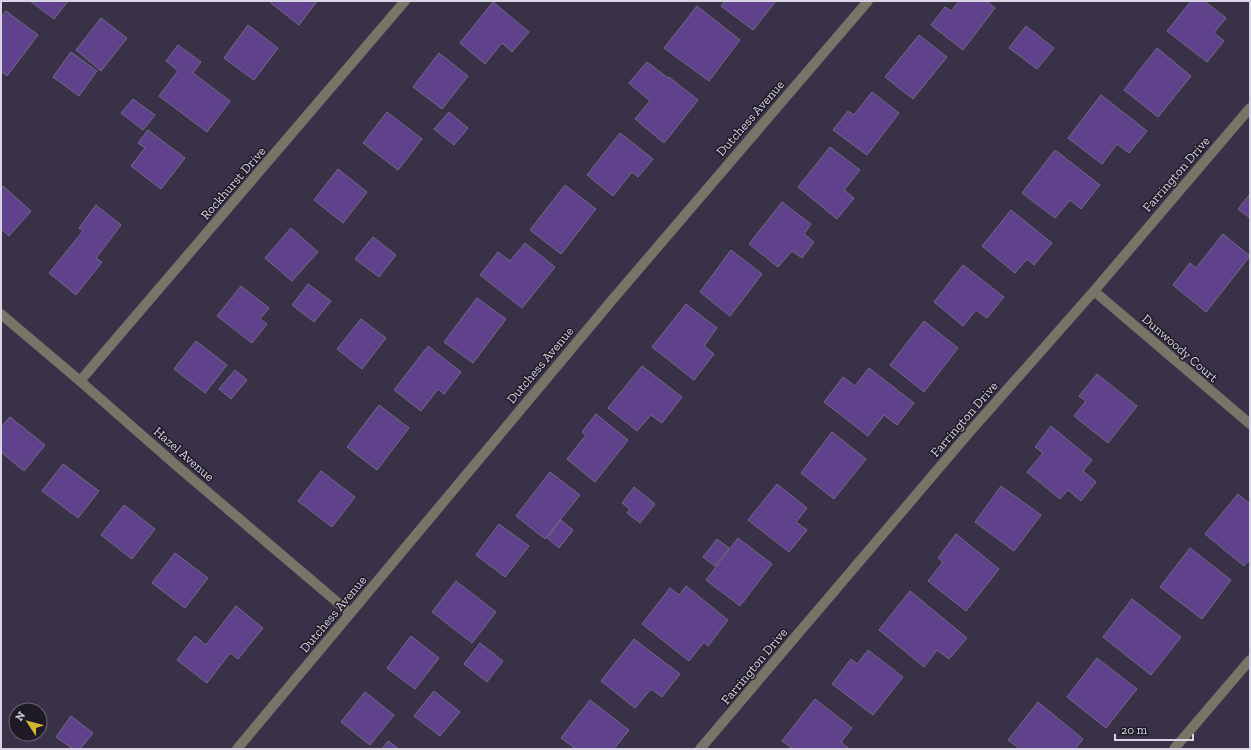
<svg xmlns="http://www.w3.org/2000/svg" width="1251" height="750" font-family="'Zilla Slab',serif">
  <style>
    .building { fill: #5f418c; stroke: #736b85 }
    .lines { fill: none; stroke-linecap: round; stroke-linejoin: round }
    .minor { stroke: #787568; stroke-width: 10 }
    .labels { text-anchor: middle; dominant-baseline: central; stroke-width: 3; stroke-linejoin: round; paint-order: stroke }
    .street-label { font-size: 13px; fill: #d9d5e4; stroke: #1e1b26 }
  </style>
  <rect width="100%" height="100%" fill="#393148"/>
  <!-- building -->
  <g class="building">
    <path d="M 30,1 L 68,1 L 54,19 Z"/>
    <path d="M 272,1 L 317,1 L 299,25 L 271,3 Z"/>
    <path d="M 725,1 L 776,1 L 753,30 L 721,6 Z"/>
    <path d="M 959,1 L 986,1 L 995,8 L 963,50 L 931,25 L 945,7 L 951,11 Z"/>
    <path d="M 1191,1 L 1204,1 L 1226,18 L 1214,33 L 1224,41 L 1207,62 L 1167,31 Z"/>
    <path d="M 493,2 L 529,32 L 512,52 L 502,43 L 485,64 L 460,43 Z"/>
    <path d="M 697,6 L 740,40 L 709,81 L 664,48 Z"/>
    <path d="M 6,11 L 38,35 L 7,76 L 1,71 L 1,17 Z"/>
    <path d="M 101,18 L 127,38 L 101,71 L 76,50 Z"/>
    <path d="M 248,25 L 278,48 L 254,80 L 224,58 Z"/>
    <path d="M 1026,26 L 1054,48 L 1037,69 L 1009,48 Z"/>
    <path d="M 919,35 L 947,57 L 913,99 L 885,77 Z"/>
    <path d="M 178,45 L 201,62 L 193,73 L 230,101 L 207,132 L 159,96 L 178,71 L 166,61 Z"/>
    <path d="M 1157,48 L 1191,76 L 1158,117 L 1124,90 Z"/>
    <path d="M 71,52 L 97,71 L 79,96 L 53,77 Z"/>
    <path d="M 439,53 L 468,76 L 442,109 L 413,87 Z"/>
    <path d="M 647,62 L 668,78 L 669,77 L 698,100 L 664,143 L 635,119 L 650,101 L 629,83 Z"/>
    <path d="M 872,92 L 899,113 L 867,155 L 833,130 L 848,111 L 854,115 Z"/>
    <path d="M 1101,95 L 1147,131 L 1129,153 L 1117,144 L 1102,164 L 1068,138 Z"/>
    <path d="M 133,99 L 155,115 L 143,130 L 121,113 Z"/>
    <path d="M 387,112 L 422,139 L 398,170 L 363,143 Z"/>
    <path d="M 449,112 L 468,128 L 454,145 L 434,129 Z"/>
    <path d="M 148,130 L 185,158 L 161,189 L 131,166 L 145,148 L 138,143 Z"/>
    <path d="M 620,133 L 653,159 L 638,177 L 632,172 L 613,196 L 587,175 Z"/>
    <path d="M 830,147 L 860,170 L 844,190 L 854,198 L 837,219 L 798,187 Z"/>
    <path d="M 1055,150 L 1100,185 L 1081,209 L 1070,200 L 1055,218 L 1022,193 Z"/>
    <path d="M 338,169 L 367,192 L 343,223 L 314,200 Z"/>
    <path d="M 565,185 L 596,209 L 561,254 L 530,230 Z"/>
    <path d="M 3,186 L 31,211 L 9,236 L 1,229 L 1,188 Z"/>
    <path d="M 1250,194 L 1250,218 L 1238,209 Z"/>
    <path d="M 782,202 L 811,224 L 804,234 L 814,242 L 802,258 L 792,251 L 778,267 L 749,244 Z"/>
    <path d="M 96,205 L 121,225 L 96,258 L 102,262 L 76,295 L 49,273 L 83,231 L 79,228 Z"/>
    <path d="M 1011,210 L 1052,243 L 1034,265 L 1027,259 L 1015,273 L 982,246 Z"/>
    <path d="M 291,228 L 318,252 L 292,281 L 265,258 Z"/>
    <path d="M 1223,234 L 1250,256 L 1206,312 L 1173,285 L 1190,263 L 1196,268 Z"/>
    <path d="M 373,237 L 396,255 L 379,277 L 355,259 Z"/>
    <path d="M 525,243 L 555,267 L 522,308 L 480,275 L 498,252 L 510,261 Z"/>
    <path d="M 731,250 L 762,274 L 730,316 L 700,292 Z"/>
    <path d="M 963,265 L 1004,297 L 987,318 L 976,310 L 963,326 L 934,302 Z"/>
    <path d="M 308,284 L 331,301 L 314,322 L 292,305 Z"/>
    <path d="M 241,286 L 269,308 L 260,319 L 267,324 L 252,343 L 217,316 Z"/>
    <path d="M 477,298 L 506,319 L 473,363 L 444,342 Z"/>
    <path d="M 686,304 L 717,328 L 704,346 L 714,354 L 694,380 L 652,347 Z"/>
    <path d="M 361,319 L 386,338 L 362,369 L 337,349 Z"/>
    <path d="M 924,321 L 958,348 L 924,392 L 890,365 Z"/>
    <path d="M 196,341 L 227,365 L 205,393 L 174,369 Z"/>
    <path d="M 428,346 L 461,372 L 444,394 L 438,389 L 421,411 L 394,390 Z"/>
    <path d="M 642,366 L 682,397 L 662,423 L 651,415 L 637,431 L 608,408 Z"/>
    <path d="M 869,368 L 914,403 L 897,425 L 884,415 L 868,436 L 824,402 L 843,377 L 855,386 Z"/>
    <path d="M 235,370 L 247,380 L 231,399 L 219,389 Z"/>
    <path d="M 1097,374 L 1137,406 L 1108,443 L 1074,416 L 1086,401 L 1079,396 Z"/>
    <path d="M 379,405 L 409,428 L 377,470 L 347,447 Z"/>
    <path d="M 596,414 L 628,440 L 595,482 L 567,459 L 586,435 L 582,432 Z"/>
    <path d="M 10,417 L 45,445 L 24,471 L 1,452 L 1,427 Z"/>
    <path d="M 1051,426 L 1092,460 L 1083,471 L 1096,482 L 1081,501 L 1068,490 L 1060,499 L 1027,472 L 1043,453 L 1035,447 Z"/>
    <path d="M 832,432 L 866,459 L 834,499 L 801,473 Z"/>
    <path d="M 63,464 L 99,491 L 78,518 L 42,491 Z"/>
    <path d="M 321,471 L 355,497 L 332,527 L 298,501 Z"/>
    <path d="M 550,472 L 580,495 L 545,539 L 516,516 Z"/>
    <path d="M 777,484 L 807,508 L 796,522 L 807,530 L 789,552 L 748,520 Z"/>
    <path d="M 1001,486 L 1041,515 L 1014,551 L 975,522 Z"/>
    <path d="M 634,487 L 655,504 L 640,523 L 627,513 L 630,509 L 622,503 Z"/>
    <path d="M 1238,494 L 1250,504 L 1250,559 L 1244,566 L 1205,534 Z"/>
    <path d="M 124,505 L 155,529 L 132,559 L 101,535 Z"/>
    <path d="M 561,520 L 573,530 L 559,548 L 547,538 Z"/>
    <path d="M 499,524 L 529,546 L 505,577 L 476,555 Z"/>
    <path d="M 956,534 L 999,569 L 966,611 L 928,581 L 943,562 L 938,558 Z"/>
    <path d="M 738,538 L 772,564 L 740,606 L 706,580 Z"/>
    <path d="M 717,539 L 729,548 L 715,566 L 703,557 Z"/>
    <path d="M 1190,548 L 1231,580 L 1202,619 L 1160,587 Z"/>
    <path d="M 175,553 L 208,578 L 185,608 L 152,583 Z"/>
    <path d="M 456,581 L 496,612 L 472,643 L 432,612 Z"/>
    <path d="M 686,586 L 728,620 L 708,646 L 704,642 L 689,661 L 642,624 L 670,588 L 679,595 Z"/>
    <path d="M 910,591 L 967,638 L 949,659 L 937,650 L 924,667 L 879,630 Z"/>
    <path d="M 1132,599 L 1181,637 L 1151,675 L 1103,637 Z"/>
    <path d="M 236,606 L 263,628 L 238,659 L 230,653 L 207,683 L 177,660 L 195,636 L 206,645 Z"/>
    <path d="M 411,636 L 439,658 L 415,689 L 387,668 Z"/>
    <path d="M 634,639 L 680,674 L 662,697 L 651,689 L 635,708 L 601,681 Z"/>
    <path d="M 480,643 L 503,661 L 487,682 L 464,664 Z"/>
    <path d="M 868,650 L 903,677 L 873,715 L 832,684 L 851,659 L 857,664 Z"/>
    <path d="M 1097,658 L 1137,689 L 1106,728 L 1067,697 Z"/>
    <path d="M 434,691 L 460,712 L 440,736 L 414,716 Z"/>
    <path d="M 365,692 L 394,715 L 370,745 L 341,722 Z"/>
    <path d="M 815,699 L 852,728 L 841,742 L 849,749 L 793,749 L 782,741 Z"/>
    <path d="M 590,700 L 629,730 L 614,749 L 576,749 L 561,738 Z"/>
    <path d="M 1038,702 L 1083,739 L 1075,749 L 1020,749 L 1008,740 Z"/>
    <path d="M 71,716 L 93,733 L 80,749 L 73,749 L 56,737 Z"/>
    <path d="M 388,741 L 399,749 L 382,749 Z"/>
  </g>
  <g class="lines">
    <!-- minor -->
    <g class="minor">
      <path d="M 1094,291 L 1250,424"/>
      <path d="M 1,314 L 80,381 L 177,466 L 350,613"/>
      <path d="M 80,381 L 405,1"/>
      <path d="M 237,749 L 613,299 L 868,1"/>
      <path d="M 700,749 L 967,435 L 1094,291 L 1250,108"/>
      <path d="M 1174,749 L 1250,660"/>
    </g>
  </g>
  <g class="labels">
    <!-- street labels -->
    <g class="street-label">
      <text transform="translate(750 118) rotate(-49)">Dutchess Avenue</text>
      <text transform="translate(1176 174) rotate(-49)">Farrington Drive</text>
      <text transform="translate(233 183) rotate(-49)">Rockhurst Drive</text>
      <text transform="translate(1180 348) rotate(41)">Dunwoody Court</text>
      <text transform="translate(540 365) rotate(-50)">Dutchess Avenue</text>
      <text transform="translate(964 419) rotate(-49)">Farrington Drive</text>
      <text transform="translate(184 454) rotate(41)">Hazel Avenue</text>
      <text transform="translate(333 614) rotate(-50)">Dutchess Avenue</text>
      <text transform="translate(754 666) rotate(-50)">Farrington Drive</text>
    </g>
  </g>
  <!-- border -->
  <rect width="1251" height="750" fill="none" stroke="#d9d5e4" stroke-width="4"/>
  <!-- north arrow -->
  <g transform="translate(28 722) rotate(306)"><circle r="19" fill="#1e1b26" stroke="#696572"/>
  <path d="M0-3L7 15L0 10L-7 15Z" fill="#d4b635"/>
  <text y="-6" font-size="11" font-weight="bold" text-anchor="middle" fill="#d9d5e4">N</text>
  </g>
  <!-- scale -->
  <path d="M1115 734v6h78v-6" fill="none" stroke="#d9d5e4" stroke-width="2"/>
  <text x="1121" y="734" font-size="12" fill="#d9d5e4" stroke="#1e1b26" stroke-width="3" paint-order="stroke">20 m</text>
</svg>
